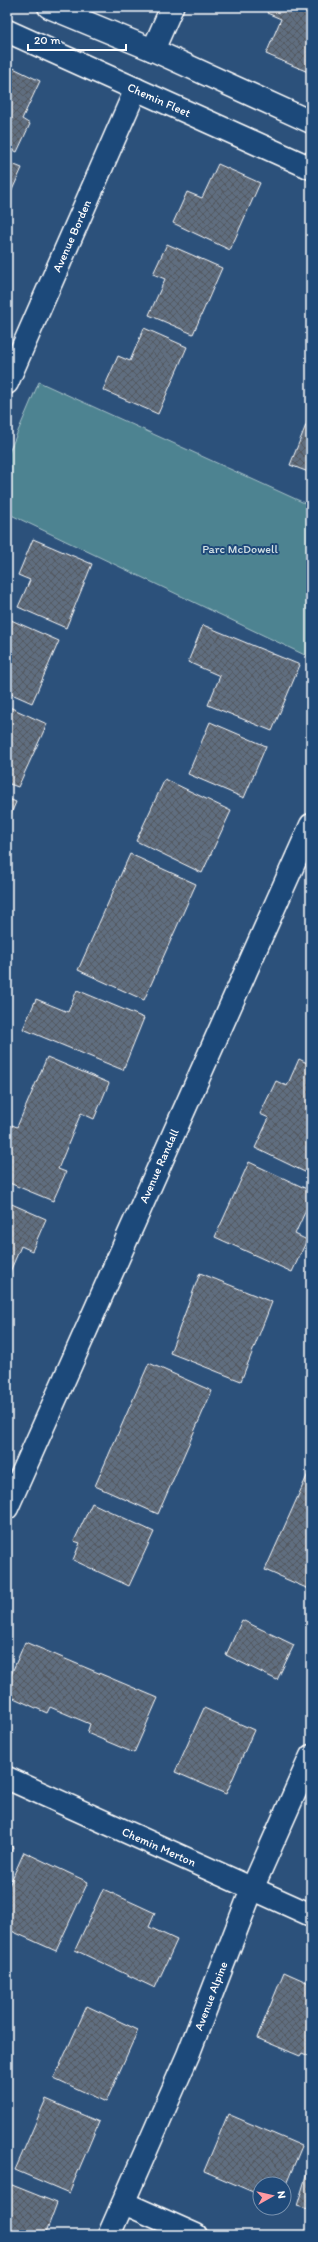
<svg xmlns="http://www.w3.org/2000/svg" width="318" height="2242" font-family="Itim,sans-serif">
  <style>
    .park { fill: #4e8391; stroke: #a6c1c8 }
    .building { fill: url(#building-cross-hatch); stroke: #fff }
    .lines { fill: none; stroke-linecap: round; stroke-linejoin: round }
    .minor-casing { stroke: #fff; stroke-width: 25 }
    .secondary-casing { stroke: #fff; stroke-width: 25 }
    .minor { stroke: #1f4a7a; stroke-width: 22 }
    .secondary { stroke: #1f4a7a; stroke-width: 22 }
    .labels { text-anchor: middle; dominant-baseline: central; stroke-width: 4; stroke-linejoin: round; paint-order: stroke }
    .street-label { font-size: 12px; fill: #fff; stroke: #1f4a7a }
    .park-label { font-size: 12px; fill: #d3e0e4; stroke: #1f4a7a }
  </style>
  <defs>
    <pattern id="building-cross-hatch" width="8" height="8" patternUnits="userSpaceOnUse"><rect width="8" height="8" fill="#606e80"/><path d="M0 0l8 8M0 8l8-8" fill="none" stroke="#53585e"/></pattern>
  </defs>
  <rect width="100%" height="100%" fill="#2c517b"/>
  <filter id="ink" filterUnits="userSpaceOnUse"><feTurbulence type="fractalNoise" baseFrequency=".025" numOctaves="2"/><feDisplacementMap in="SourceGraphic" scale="8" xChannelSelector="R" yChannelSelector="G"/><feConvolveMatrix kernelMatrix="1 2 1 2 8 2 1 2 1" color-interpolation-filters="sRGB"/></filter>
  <g filter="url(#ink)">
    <!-- park -->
    <path class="park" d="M 39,382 L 311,506 L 311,658 L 7,513 L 7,457 Z"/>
    <!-- building -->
    <g class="building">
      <path d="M 270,7 L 311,7 L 311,66 L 308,72 L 266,54 L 281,19 L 267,13 Z"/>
      <path d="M 7,65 L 40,81 L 22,119 L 30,124 L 17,152 L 7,147 Z"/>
      <path d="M 7,162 L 22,168 L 8,199 L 7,199 Z"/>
      <path d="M 218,164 L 260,183 L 230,250 L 173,223 L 187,192 L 202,198 Z"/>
      <path d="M 167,244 L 222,268 L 193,334 L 149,315 L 165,279 L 153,274 Z"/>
      <path d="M 144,328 L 187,347 L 158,414 L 103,390 L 118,356 L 130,361 Z"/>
      <path d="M 310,415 L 311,415 L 311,473 L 290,465 Z"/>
      <path d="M 33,539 L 92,564 L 66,628 L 18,607 L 30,580 L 18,575 Z"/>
      <path d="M 11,620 L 59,641 L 32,703 L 7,692 L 7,629 Z"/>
      <path d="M 203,625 L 300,665 L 272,731 L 208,705 L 220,676 L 188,662 Z"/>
      <path d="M 7,706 L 47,724 L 18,787 L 7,783 Z"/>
      <path d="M 210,722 L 266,746 L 244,798 L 188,774 Z"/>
      <path d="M 165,779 L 231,811 L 202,873 L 136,841 Z"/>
      <path d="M 7,798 L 16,802 L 7,823 Z"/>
      <path d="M 130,854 L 196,884 L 144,1000 L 78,970 Z"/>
      <path d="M 77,990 L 144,1018 L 123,1070 L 23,1029 L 36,999 L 68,1012 Z"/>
      <path d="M 47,1057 L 109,1083 L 94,1119 L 81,1113 L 58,1169 L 66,1172 L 53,1201 L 7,1182 L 7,1123 L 17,1127 Z"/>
      <path d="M 299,1059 L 311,1065 L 311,1175 L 255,1148 L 269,1118 L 260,1114 L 276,1081 L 287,1086 Z"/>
      <path d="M 249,1162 L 311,1191 L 311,1199 L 295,1234 L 307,1240 L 292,1272 L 215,1237 Z"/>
      <path d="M 7,1202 L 46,1219 L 32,1251 L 21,1246 L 9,1274 L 7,1273 Z"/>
      <path d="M 200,1273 L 272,1302 L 241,1381 L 170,1353 Z"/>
      <path d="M 149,1363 L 212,1391 L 158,1514 L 95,1486 Z"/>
      <path d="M 311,1467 L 311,1590 L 265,1570 Z"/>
      <path d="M 92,1503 L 154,1532 L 129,1586 L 73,1560 L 80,1543 L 74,1541 Z"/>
      <path d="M 242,1620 L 294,1645 L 277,1680 L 226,1655 Z"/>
      <path d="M 25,1642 L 158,1698 L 134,1753 L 87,1733 L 90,1724 L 50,1707 L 47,1713 L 7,1695 L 7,1684 Z"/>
      <path d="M 204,1708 L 254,1730 L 226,1794 L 175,1772 Z"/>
      <path d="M 7,1845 L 13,1847 L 7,1861 Z"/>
      <path d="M 24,1852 L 88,1882 L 56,1951 L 7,1929 L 7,1890 Z"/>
      <path d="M 103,1889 L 155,1913 L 149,1927 L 177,1940 L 155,1988 L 75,1950 Z"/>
      <path d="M 284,1972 L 311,1984 L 311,2057 L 302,2053 L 300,2056 L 257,2038 Z"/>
      <path d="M 87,2006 L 138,2030 L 106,2102 L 54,2078 Z"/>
      <path d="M 46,2099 L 99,2122 L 69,2193 L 15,2170 Z"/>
      <path d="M 228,2114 L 302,2146 L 284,2189 L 284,2184 L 260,2184 L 260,2195 L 204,2171 Z"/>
      <path d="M 311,2160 L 311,2210 L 297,2206 Z"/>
      <path d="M 7,2183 L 57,2203 L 45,2235 L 7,2235 Z"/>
    </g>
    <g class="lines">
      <defs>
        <g id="minor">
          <path d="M 153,50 L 172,7"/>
          <path d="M 7,383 L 136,89"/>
          <path d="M 7,1508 L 311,825"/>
          <path d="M 7,1778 L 311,1915"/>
          <path d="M 124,2203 L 196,2235"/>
          <path d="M 109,2235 L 188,2055 L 252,1889 L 311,1756"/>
        </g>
        <g id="secondary">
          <path d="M 49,7 L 153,50 L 311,122"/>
          <path d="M 7,31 L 311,168"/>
        </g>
      </defs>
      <!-- minor casing -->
      <use href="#minor" class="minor-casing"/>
      <!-- secondary casing -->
      <use href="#secondary" class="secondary-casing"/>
      <!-- minor -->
      <use href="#minor" class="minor"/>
      <!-- secondary -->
      <use href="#secondary" class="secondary"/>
    </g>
  </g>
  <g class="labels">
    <!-- street labels -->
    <g class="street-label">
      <text transform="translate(159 100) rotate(24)">Chemin Fleet</text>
      <text transform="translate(72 236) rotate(-66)">Avenue Borden</text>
      <text transform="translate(159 1166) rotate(-66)">Avenue Randall</text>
      <text transform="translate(159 1847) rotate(24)">Chemin Merton</text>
      <text transform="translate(211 1996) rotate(-69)">Avenue Alpine</text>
    </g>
    <!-- park labels -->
    <g class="park-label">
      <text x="240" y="549">Parc McDowell</text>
    </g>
  </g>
  <!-- margin -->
  <rect width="318" height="2242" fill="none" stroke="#1f4a7a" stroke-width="24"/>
  <rect x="12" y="12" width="294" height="2218" fill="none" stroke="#fff" stroke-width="1.5" filter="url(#ink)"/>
  <!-- north arrow -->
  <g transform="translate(272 2196) rotate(82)"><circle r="19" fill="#1f4a7a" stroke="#7992af"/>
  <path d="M0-3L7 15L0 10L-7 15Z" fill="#ff9aa2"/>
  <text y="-6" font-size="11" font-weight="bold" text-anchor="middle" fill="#ffffff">N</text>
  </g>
  <!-- scale -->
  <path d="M28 44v6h98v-6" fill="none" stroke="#ffffff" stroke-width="2"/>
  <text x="34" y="44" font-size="12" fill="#ffffff" stroke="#1f4a7a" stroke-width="3" paint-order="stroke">20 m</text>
</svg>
